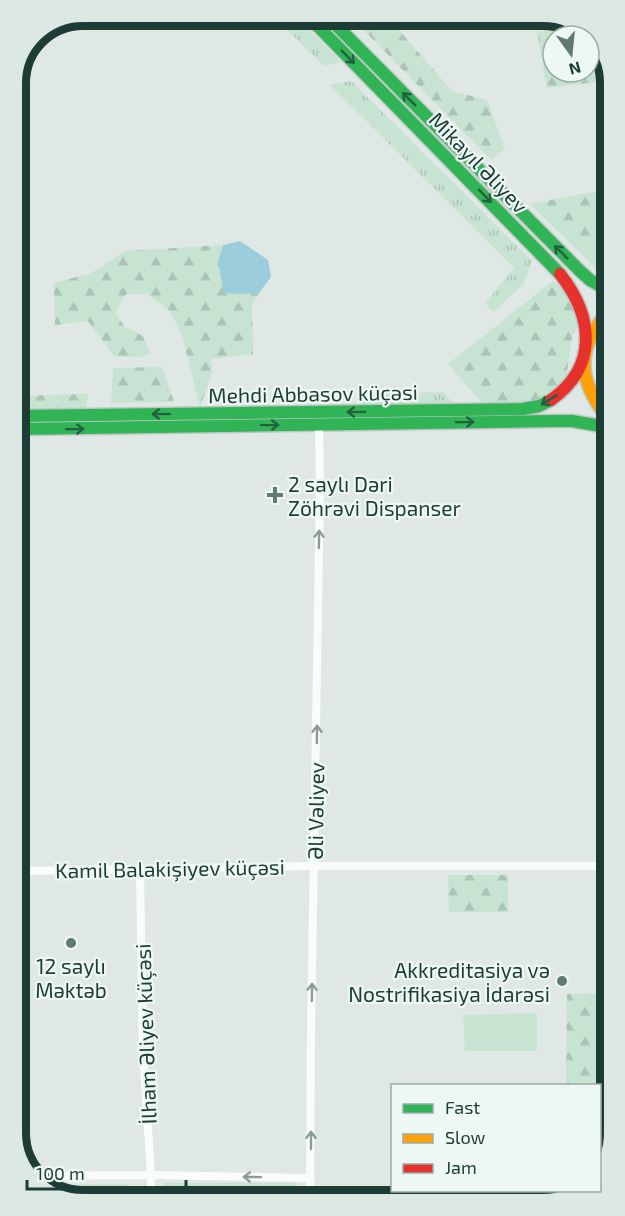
<svg xmlns="http://www.w3.org/2000/svg" width="625" height="1216" font-family="'Exo 2',sans-serif">
  <style>
    .grass { fill: url(#grass-tufts) }
    .forest { fill: url(#forest-firs) }
    .pitch { fill: #c7e3d2 }
    .water { fill: #9bcddc }
    .lines { fill: none; stroke-linecap: round; stroke-linejoin: round }
    .fast-casing { stroke: #bcc7c4; stroke-width: 15 }
    .slow-casing { stroke: #bcc7c4; stroke-width: 15 }
    .jam-casing { stroke: #bcc7c4; stroke-width: 15 }
    .street { stroke: #fafcfb; stroke-width: 8 }
    .fast { stroke: #30b455; stroke-width: 12 }
    .slow { stroke: #ff9f0a; stroke-width: 12 }
    .jam { stroke: #e5322d; stroke-width: 12 }
    .oneway { stroke: #23603f }
    .oneway2 { stroke: #8c9c98 }
    .poi-dot { fill: #617873; stroke: #edf7f3; stroke-width: 2 }
    .labels { text-anchor: middle; dominant-baseline: central; stroke-width: 4.5; stroke-linejoin: round; paint-order: stroke }
    .street-label { font-size: 21px; fill: #1d3c36; stroke: #edf7f3 }
    .poi-label { font-size: 21px; fill: #1d3c36; stroke: #edf7f3; text-anchor: start }
    .rim { fill: none; stroke: #1d3c36; stroke-width: 8 }
  </style>
  <defs>
    <pattern id="grass-tufts" width="24" height="20" patternUnits="userSpaceOnUse" patternTransform="scale(1.5)"><rect width="24" height="20" fill="#c7e3d2"/><path d="M3 7l-1-3M5 7V3M7 7l1-3M15 17l-1-3M17 17v-4M19 17l1-3" fill="none" stroke="#aac4b5"/></pattern>
    <pattern id="forest-firs" width="22" height="20" patternUnits="userSpaceOnUse" patternTransform="scale(1.5)"><rect width="22" height="20" fill="#c7e3d2"/><path d="M5 1l3.5 6h-7zM16 11l3.5 6h-7z" fill="#aac4b5"/></pattern>
  </defs>
  <rect width="100%" height="100%" fill="#e0e8e5"/>
  <!-- grass -->
  <g class="grass">
    <path d="M 275,15 L 294,15 L 341,62 L 324,66 L 275,18 Z"/>
    <path d="M 351,81 L 532,261 L 523,285 L 493,312 L 485,303 L 514,268 L 330,85 Z"/>
    <path d="M 606,332 L 607,398 C 596,377 592,352 606,332 Z"/>
    <path d="M 443,392 L 456,406 L 357,407 L 372,394 Z"/>
  </g>
  <!-- forest -->
  <g class="forest">
    <path d="M 349,15 L 386,15 L 452,91 L 487,100 L 505,149 L 491,160 Z"/>
    <path d="M 575,26 L 583,29 L 589,36 L 553,36 L 553,72 L 589,72 L 589,36 L 605,57 L 605,81 L 547,88 L 537,32 Z"/>
    <path d="M 606,189 L 606,278 L 530,204 Z"/>
    <path d="M 223,245 L 218,261 L 239,294 L 259,293 L 252,305 L 253,354 L 211,359 L 212,373 L 200,407 L 182,335 L 170,311 L 147,294 L 126,294 L 115,313 L 125,327 L 143,336 L 150,353 L 142,357 L 114,356 L 88,321 L 55,325 L 54,283 L 91,273 L 126,251 Z"/>
    <path d="M 553,281 C 569,293 575,302 581,321 L 572,337 L 566,379 L 557,390 L 537,403 L 486,407 L 448,364 Z"/>
    <path d="M 162,367 L 174,402 L 111,403 L 113,368 Z"/>
    <path d="M 88,394 L 86,408 L 17,409 L 17,396 Z"/>
    <path d="M 448,875 L 508,875 L 508,912 L 449,912 Z"/>
    <path d="M 608,954 L 609,954 L 610,1089 L 600,1090 L 600,1086 L 566,1085 L 567,994 L 609,993 Z"/>
    <rect x="164" y="1183" width="132" height="11"/>
    <path d="M 127,1184 L 127,1196 L 66,1196 L 42,1187 L 40,1185 Z"/>
  </g>
  <!-- pitch -->
  <path class="pitch" d="M 537,1013 L 537,1051 L 465,1051 L 463,1015 Z"/>
  <!-- water -->
  <path class="water" d="M 240,241 L 268,260 L 271,277 L 259,293 L 239,294 L 224,293 L 218,261 L 223,245 Z"/>
  <g class="lines">
    <defs>
      <g id="fast">
        <path d="M 307,15 L 560,274"/>
        <path d="M 326,15 L 580,271 L 590,280 L 606,289"/>
        <path d="M 17,416 L 523,409 L 539,406 L 551,400"/>
        <path d="M 17,429 L 552,421 L 572,421 L 607,427"/>
      </g>
      <path id="slow" d="M 606,314 C 576,350 578,381 607,417"/>
      <g id="jam">
        <path d="M 551,400 C 599,366 593,316 560,274"/>
        <path d="M 456,1197 L 504,1190"/>
      </g>
    </defs>
    <!-- fast casing -->
    <use href="#fast" class="fast-casing"/>
    <!-- slow casing -->
    <use href="#slow" class="slow-casing"/>
    <!-- jam casing -->
    <use href="#jam" class="jam-casing"/>
    <!-- street -->
    <g class="street">
      <path d="M 140,869 L 143,1052 L 151,1175 L 151,1200"/>
      <path d="M 19,871 L 314,866 L 609,866"/>
      <path d="M 33,1176 L 151,1175 L 311,1178"/>
      <path d="M 310,1199 L 311,1031 L 320,486 L 319,424"/>
    </g>
    <!-- fast -->
    <use href="#fast" class="fast"/>
    <!-- slow -->
    <use href="#slow" class="slow"/>
    <!-- jam -->
    <use href="#jam" class="jam"/>
  </g>
  <!-- one-way arrows -->
  <defs><path id="oneway-shaft" d="M-6 0H5M1.5-3L5.5 0L1.5 3" fill="none" stroke-width="1.6" stroke-linecap="round" stroke-linejoin="round" transform="scale(1.5)"/></defs>
  <g class="oneway">
    <use href="#oneway-shaft" transform="translate(348 57) rotate(45)"/>
    <use href="#oneway-shaft" transform="translate(409 99) rotate(-135)"/>
    <use href="#oneway-shaft" transform="translate(485 196) rotate(46)"/>
    <use href="#oneway-shaft" transform="translate(561 252) rotate(-135)"/>
    <use href="#oneway-shaft" transform="translate(549 400) rotate(149)"/>
    <use href="#oneway-shaft" transform="translate(356 412) rotate(179)"/>
    <use href="#oneway-shaft" transform="translate(161 414) rotate(179)"/>
    <use href="#oneway-shaft" transform="translate(465 422) rotate(-1)"/>
    <use href="#oneway-shaft" transform="translate(270 425) rotate(-1)"/>
    <use href="#oneway-shaft" transform="translate(75 429) rotate(-1)"/>
  </g>
  <g class="oneway2">
    <use href="#oneway-shaft" transform="translate(319 539) rotate(-89)"/>
    <use href="#oneway-shaft" transform="translate(317 734) rotate(-89)"/>
    <use href="#oneway-shaft" transform="translate(312 992) rotate(-89)"/>
    <use href="#oneway-shaft" transform="translate(311 1140) rotate(-90)"/>
    <use href="#oneway-shaft" transform="translate(252 1177) rotate(-179)"/>
  </g>
  <!-- markers -->
  <g class="poi-dot">
    <path d="M272 486h6v6h6v6h-6v6h-6v-6h-6v-6h6z"/>
    <circle cx="71" cy="943" r="6"/>
    <circle cx="562" cy="981" r="6"/>
  </g>
  <g class="labels">
    <!-- street labels -->
    <g class="street-label">
      <text transform="translate(479 162) rotate(46)">Mikayıl Əliyev</text>
      <text transform="translate(313 393) rotate(-1)">Mehdi Abbasov küçəsi</text>
      <text transform="translate(315 811) rotate(-89)">Əli Vəliyev</text>
      <text transform="translate(170 868) rotate(-1)">Kamil Balakişiyev küçəsi</text>
      <text transform="translate(145 1034) rotate(-92)">İlham Əliyev küçəsi</text>
    </g>
    <!-- poi labels -->
    <g class="poi-label">
      <text x="288" y="483">2 saylı Dəri<tspan x="288" dy="24">Zöhrəvi Dispanser</tspan></text>
      <text x="71" y="965" text-anchor="middle">12 saylı<tspan x="71" dy="24">Məktəb</tspan></text>
      <text x="550" y="969" text-anchor="end">Akkreditasiya və<tspan x="550" dy="24">Nostrifikasiya İdarəsi</tspan></text>
    </g>
  </g>
  <!-- crop -->
  <path d="M0 0H625V1216H0ZM83 26H543A57 57 0 0 1 600 83V1133A57 57 0 0 1 543 1190H83A57 57 0 0 1 26 1133V83A57 57 0 0 1 83 26Z" fill="#dce8e4" fill-rule="evenodd"/>
  <path class="rim" d="M83 26H543A57 57 0 0 1 600 83V1133A57 57 0 0 1 543 1190H83A57 57 0 0 1 26 1133V83A57 57 0 0 1 83 26Z"/>
  <!-- legend -->
  <rect x="391" y="1084" width="210" height="108" fill="#edf7f3" stroke="#9aaca7" stroke-width="1.5"/>
  <rect x="403" y="1104" width="30" height="9" fill="#30b455" stroke="#9aaca7" stroke-width="1.5"/>
  <text x="445" y="1114" font-size="18" fill="#1d3c36">Fast</text>
  <rect x="403" y="1134" width="30" height="9" fill="#ff9f0a" stroke="#9aaca7" stroke-width="1.5"/>
  <text x="445" y="1144" font-size="18" fill="#1d3c36">Slow</text>
  <rect x="403" y="1164" width="30" height="9" fill="#e5322d" stroke="#9aaca7" stroke-width="1.5"/>
  <text x="445" y="1174" font-size="18" fill="#1d3c36">Jam</text>
  <!-- north arrow -->
  <g transform="translate(571 54) rotate(165)"><circle r="28" fill="#edf7f3" stroke="#9aaca7" stroke-width="1.5"/>
  <path d="M0-4.5L10 22L0 15L-10 22Z" fill="#617873"/>
  <text y="-9" font-size="16" font-weight="bold" text-anchor="middle" fill="#1d3c36">N</text>
  </g>
  <!-- scale -->
  <path d="M27 1180v9h159v-9" fill="none" stroke="#1d3c36" stroke-width="3"/>
  <text x="36" y="1180" font-size="18" fill="#1d3c36" stroke="#edf7f3" stroke-width="4.5" paint-order="stroke">100 m</text>
</svg>
